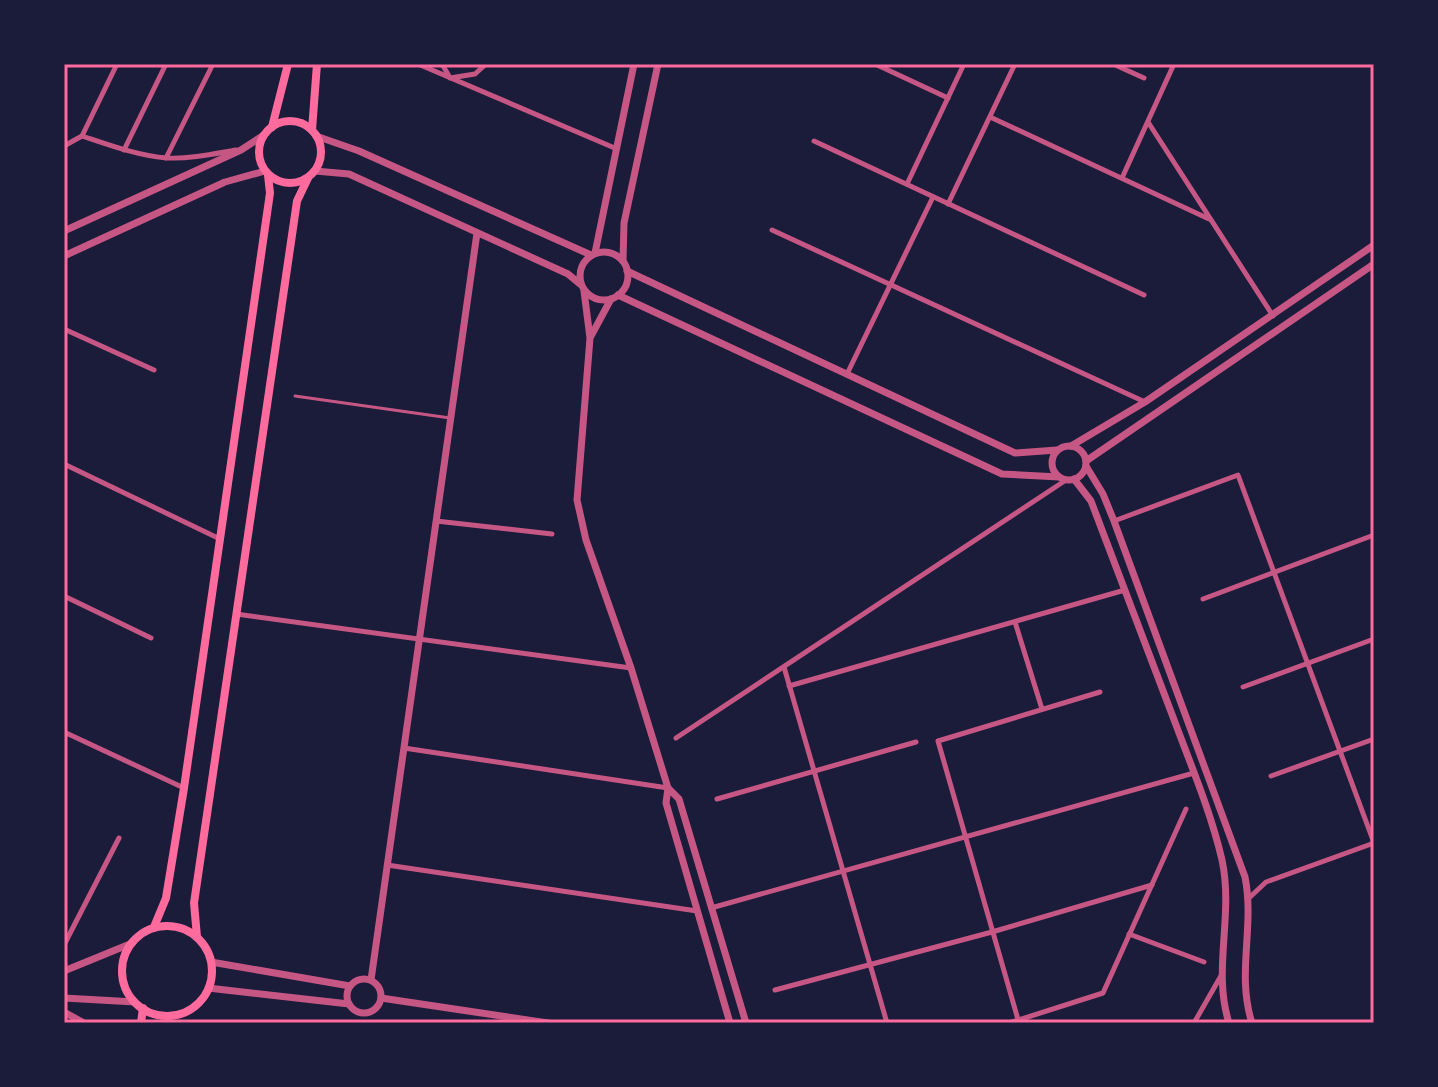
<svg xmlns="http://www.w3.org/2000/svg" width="1438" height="1087" font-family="'Titillium Web',sans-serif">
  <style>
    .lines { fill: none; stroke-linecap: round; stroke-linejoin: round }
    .service { stroke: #c65784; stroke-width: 3 }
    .minor { stroke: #c65784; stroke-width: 5 }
    .tertiary { stroke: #c65784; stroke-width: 7 }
    .secondary { stroke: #ff6b9d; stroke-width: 8 }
    .neatline { fill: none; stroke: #ff6b9d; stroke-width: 3 }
  </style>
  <rect width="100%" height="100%" fill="#1b1b3a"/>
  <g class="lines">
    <!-- service -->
    <path class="service" d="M 295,396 L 450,418"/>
    <!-- minor -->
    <g class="minor">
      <path d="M 418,64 L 617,149"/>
      <path d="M 442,64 L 450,78 L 475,74 L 486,64"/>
      <path d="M 875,64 L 948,98"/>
      <path d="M 1113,64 L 1144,78"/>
      <path d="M 990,117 L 1209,219"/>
      <path d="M 1148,122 L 1273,316"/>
      <path d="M 82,136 L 117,64"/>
      <path d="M 814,141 L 1144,295"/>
      <path d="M 64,146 L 82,136 C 109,145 139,156 167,158 C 190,159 213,154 236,150"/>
      <path d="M 124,150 L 166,64"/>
      <path d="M 166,158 L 213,64"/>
      <path d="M 1122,178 L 1174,64"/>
      <path d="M 907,184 L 964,64"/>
      <path d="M 948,204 L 1015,64"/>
      <path d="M 772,230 L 1145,402"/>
      <path d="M 64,329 L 154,370"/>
      <path d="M 847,374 L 933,197"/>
      <path d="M 64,464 L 220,539"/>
      <path d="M 436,521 L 552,534"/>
      <path d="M 1114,521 L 1238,475 L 1374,843"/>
      <path d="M 64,596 L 151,638"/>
      <path d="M 1203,599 L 1374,535"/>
      <path d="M 236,614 L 631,668"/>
      <path d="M 1015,622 L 1042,709"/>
      <path d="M 784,667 L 887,1023"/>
      <path d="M 789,686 L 1125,590"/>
      <path d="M 1243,687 L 1374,639"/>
      <path d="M 64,732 L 184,788"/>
      <path d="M 676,738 L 1066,480"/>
      <path d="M 404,748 L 668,788"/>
      <path d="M 1271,776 L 1374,739"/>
      <path d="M 717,799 L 916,742"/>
      <path d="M 387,865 L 697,911"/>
      <path d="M 1249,898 L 1266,882 L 1374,843"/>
      <path d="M 711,908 L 1194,773"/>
      <path d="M 1129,934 L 1204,962"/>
      <path d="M 64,945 L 119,838"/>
      <path d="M 775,990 L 992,932 L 1152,885"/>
      <path d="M 1009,1023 L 1103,993 L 1186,809"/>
      <path d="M 1019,1023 L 938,741 L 1100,692"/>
      <path d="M 1194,1023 L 1222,974"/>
    </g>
    <!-- tertiary -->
    <g class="tertiary">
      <path d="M 316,136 L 359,151 L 591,255"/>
      <path d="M 315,171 L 349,174 L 568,274 L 580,284"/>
      <path d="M 64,231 L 241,150 L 264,135"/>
      <circle cx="604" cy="276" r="24"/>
      <path d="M 595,253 L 634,64"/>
      <path d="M 64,256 L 225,182 L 265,171"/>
      <path d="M 623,261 L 624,223 L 658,64"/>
      <path d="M 627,271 L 1015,453 L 1057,450"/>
      <path d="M 584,291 L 590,338 L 577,500 L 586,540 L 631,668 L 668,788 L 666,803 L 730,1023"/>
      <path d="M 618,295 L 1002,474 L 1059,477"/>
      <path d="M 591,336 L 611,299"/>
      <circle cx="1069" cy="463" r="17"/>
      <path d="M 1071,446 L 1145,402 L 1374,245"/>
      <path d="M 1086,461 L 1374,264"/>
      <path d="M 1086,466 L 1103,494 L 1114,521 L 1245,877 C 1255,927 1236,974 1252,1023"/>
      <path d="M 1074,479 L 1091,501 C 1118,573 1145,645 1173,717 C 1190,763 1211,812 1222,860 C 1234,916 1212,970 1229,1023"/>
      <path d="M 668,788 L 679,799 L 746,1023"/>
      <path d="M 211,962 L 350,986"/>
      <path d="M 64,971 L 130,944"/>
      <circle cx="364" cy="996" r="17"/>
      <path d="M 371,980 L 477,233"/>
      <path d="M 208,988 L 349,1004"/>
      <path d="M 64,998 L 135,1002"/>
      <path d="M 381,998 L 548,1023"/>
      <path d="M 64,1012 L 84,1023"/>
    </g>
    <!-- secondary -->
    <g class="secondary">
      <circle cx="290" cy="152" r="31"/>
      <path d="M 272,127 L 288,64"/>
      <path d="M 312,130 L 317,64"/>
      <circle cx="167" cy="971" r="45"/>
      <path d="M 154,927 L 166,898 L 184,788 L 270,193 L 268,175"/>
      <path d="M 197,937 L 194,903 L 297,201 L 308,178"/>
      <path d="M 141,1023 L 143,1008"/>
    </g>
  </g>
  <!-- border -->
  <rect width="1438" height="1087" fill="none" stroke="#1b1b3a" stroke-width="132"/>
  <rect x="66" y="66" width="1306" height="955" class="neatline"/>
</svg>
